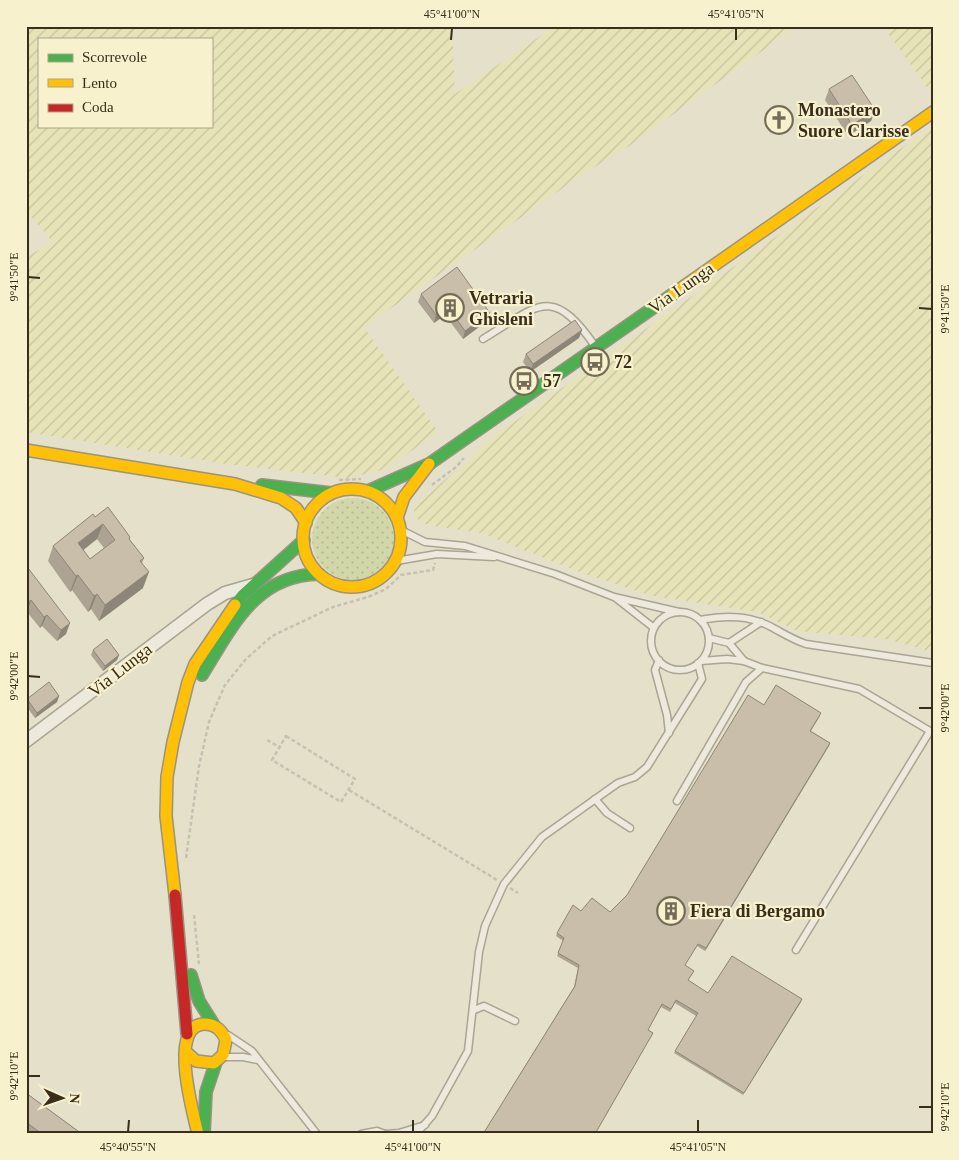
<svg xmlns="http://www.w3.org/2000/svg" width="959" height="1160" font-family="'Times New Roman',serif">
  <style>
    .farmland { fill: url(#farmland-furrows); fill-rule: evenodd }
    .grass { fill: url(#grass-dots) }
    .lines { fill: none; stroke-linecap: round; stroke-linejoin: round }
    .lane-casing { stroke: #aaa493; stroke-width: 9 }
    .street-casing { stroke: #aaa493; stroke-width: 15 }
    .fast-casing { stroke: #999383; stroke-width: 14 }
    .slow-casing { stroke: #999383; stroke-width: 14 }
    .jam-casing { stroke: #999383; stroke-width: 14 }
    .path { stroke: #c5c1b3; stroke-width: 2.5; stroke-dasharray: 4 2.5; stroke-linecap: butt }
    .lane { stroke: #ede9dc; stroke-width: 6 }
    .street { stroke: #ede9dc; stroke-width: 12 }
    .fast { stroke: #4caf50; stroke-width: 11 }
    .slow { stroke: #ffc107; stroke-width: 11 }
    .jam { stroke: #c62828; stroke-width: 11 }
    .wall { fill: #ada392; fill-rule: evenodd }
    .shaded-wall { fill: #8d8577 }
    .building { fill: #c9beaa; stroke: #8d8577; fill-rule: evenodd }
    .ticks { fill: none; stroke: #392d1b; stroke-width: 2 }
    .labels { text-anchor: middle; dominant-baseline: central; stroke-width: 4.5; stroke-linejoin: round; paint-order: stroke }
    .poi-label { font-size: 18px; font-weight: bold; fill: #392d1b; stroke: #f8f1cd; text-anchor: start }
    .street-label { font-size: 18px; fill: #392d1b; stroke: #f8f1cd }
    .neatline { fill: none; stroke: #392d1b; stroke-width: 2 }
    .ticks-label { font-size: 12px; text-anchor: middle; fill: #392d1b }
  </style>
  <defs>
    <pattern id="farmland-furrows" width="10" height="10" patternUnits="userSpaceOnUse" patternTransform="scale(1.25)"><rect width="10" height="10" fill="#e7e3b8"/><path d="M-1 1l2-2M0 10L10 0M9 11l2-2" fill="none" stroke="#c7c39e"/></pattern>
    <pattern id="grass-dots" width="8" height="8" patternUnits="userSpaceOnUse" patternTransform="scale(1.25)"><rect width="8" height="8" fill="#d2d7aa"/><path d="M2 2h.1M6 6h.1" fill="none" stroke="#b5b992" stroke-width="1.8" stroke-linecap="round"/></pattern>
  </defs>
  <rect width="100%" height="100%" fill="#e5e0c9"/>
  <!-- farmland -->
  <g class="farmland">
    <path d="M 26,26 L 452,26 L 455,94 L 555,26 L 797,26 L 629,146 L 586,172 L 364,327 L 438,432 L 386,469 L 349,478 L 226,464 L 26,432 L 26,258 L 52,241 L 26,211 ZM 39,39 L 211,39 L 211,126 L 39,126 Z"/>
    <path d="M 883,26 L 933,26 L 933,92 L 931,93 Z"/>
    <path d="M 933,126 L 933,652 L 886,639 L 797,631 L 758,612 L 653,596 L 582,573 L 481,533 L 427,525 L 414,517 L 414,506 L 472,457 L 480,446 Z"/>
  </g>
  <!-- grass -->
  <circle class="grass" cx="353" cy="539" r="41"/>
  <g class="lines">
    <defs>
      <g id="lane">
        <path d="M 483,339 C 538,306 551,283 595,346"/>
        <path d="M 401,530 L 425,542 L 465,546 L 555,574 L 614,597 L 679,612"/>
        <path d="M 396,561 L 437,554 L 494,557"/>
        <path d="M 617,599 L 654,628"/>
        <circle cx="680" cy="641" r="29"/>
        <path d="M 700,620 C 727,615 751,615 775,629 C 786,635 794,640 806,644 L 933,663"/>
        <path d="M 709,638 L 729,643 L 744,661"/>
        <path d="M 729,643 L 761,622"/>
        <path d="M 659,660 L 655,670 L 667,715 L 669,733"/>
        <path d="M 701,661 L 727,659 L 744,661 L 762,668 L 859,689 L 930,731 L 796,950"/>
        <path d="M 595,799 L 607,813 L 630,828"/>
        <path d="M 677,801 L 746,682 L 762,668"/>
        <path d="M 474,1010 L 484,1006 L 515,1021"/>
        <path d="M 228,1035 L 252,1051 L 317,1134"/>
        <path d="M 224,1057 L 243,1057 L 258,1060"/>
        <path d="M 361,1134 L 377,1131 L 385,1134"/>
        <path d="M 386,1134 L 399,1133 L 425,1125"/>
        <path d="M 416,1134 L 432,1116 L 468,1051 L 479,952 L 485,926 L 504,884 L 542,837 L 618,783 L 635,777 L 647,767 L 702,679 L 698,663"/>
      </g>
      <path id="street" d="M 26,741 L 207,604 L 225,593 L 253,585"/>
      <g id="fast">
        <path d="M 262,485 L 331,493"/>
        <path d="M 368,491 L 429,464 L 673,294"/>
        <path d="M 235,605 L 243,595 L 304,540"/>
        <path d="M 202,675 C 232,627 255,575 319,574"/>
        <path d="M 191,975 L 199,1001 L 214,1025"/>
        <path d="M 204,1133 L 206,1092 L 216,1062"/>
      </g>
      <g id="slow">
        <path d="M 673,294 L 933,112"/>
        <path d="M 26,450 L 235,484 L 281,498 L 296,508 L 306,523"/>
        <circle cx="352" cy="538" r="49"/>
        <path d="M 397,518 L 404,497 L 429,464"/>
        <path d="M 175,895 L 166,816 L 167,777 L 173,742 L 188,682 L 195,664 L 235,605"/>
        <path d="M 186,1052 L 196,1061 L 214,1063 L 223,1055 L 226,1040 C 222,1031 217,1025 206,1024 C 167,1022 193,1112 198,1134"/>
      </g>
      <path id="jam" d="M 175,895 L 187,1034"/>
    </defs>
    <!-- lane casing -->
    <use href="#lane" class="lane-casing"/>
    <!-- street casing -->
    <use href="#street" class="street-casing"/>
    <!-- fast casing -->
    <use href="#fast" class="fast-casing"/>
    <!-- slow casing -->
    <use href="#slow" class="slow-casing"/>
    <!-- jam casing -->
    <use href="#jam" class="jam-casing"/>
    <!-- path -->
    <g class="path">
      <path d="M 339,480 L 361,479"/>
      <path d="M 432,485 L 456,467 L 464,458"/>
      <path d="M 286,736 L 355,779 L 341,802 L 272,760 Z"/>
      <path d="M 267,740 L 279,747"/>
      <path d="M 349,790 L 497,880"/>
      <path d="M 186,858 L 199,766 L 209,722 L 225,685 L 246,659 L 272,636 L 333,607 L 368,597 L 386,589 L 401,575 L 433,570 L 435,563"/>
      <path d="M 510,888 L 518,893"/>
      <path d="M 194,915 L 199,964"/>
    </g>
    <!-- lane -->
    <use href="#lane" class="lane"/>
    <!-- street -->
    <use href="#street" class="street"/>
    <!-- fast -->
    <use href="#fast" class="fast"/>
    <!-- slow -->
    <use href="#slow" class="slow"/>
    <!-- jam -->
    <use href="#jam" class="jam"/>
  </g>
  <!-- wall -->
  <g class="wall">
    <path d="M 829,89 L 875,110 L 871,121 L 848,136 L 825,100 Z"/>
    <path d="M 421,294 L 490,313 L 487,321 L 463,339 L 445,315 L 434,323 L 418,302 Z"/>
    <path d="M 582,330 L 579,338 L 530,372 L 523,362 L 526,354 Z"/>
    <path d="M 95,517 L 130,537 L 130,540 L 144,558 L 142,563 L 143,588 L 99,621 L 91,609 L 88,612 L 72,590 L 70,592 L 48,561 L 53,546 ZM 97,539 L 104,548 L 90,559 L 83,550 Z"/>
    <path d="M 26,570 L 66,634 L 57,641 L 42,626 L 40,628 L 27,612 Z"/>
    <path d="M 93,650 L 119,655 L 117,660 L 103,671 L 91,655 Z"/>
    <path d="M 59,696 L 57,702 L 35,718 L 26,706 L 27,699 Z"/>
    <path d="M 764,705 L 820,716 L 811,731 L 830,743 L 705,951 L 697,946 L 685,965 L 693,973 L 688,980 L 708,993 L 802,999 L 743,1095 L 674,1053 L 696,1016 L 675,1003 L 670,1012 L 661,1007 L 648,1030 L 653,1033 L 652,1035 L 595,1134 L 483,1134 L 574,987 L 578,968 L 557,956 L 563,941 L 556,936 L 557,933 L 581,911 L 610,912 L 627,895 Z"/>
    <path d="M 26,1093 L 82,1134 L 28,1134 L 26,1133 Z"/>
  </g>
  <!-- shaded-wall -->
  <g class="shaded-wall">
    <path d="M 875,110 L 871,121 L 848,136 L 852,125 Z"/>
    <path d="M 448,307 L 445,315 L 434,323 L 436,315 Z"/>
    <path d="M 490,313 L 487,321 L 463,339 L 465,331 Z"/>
    <path d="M 582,330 L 579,338 L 530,372 L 533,364 Z"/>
    <path d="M 103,524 L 97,539 L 72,559 L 78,543 Z"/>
    <path d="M 149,572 L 143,588 L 99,621 L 105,605 Z"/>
    <path d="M 78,575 L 72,590 L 70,592 L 76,576 Z"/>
    <path d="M 97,594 L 91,609 L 88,612 L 94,596 Z"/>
    <path d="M 31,600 L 27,612 L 26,612 L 26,604 Z"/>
    <path d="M 47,615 L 42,626 L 40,628 L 44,617 Z"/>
    <path d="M 70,623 L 66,634 L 57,641 L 61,630 Z"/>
    <path d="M 119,655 L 117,660 L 103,671 L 105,666 Z"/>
    <path d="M 59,696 L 57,702 L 35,718 L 37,713 Z"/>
    <path d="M 830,743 L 829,746 L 705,951 L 706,948 Z"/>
    <path d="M 802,999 L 801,1002 L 743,1095 L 744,1093 Z"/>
  </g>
  <!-- building -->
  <g class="building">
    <path d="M 852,75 L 875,110 L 852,125 L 829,89 Z"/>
    <path d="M 457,267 L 490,313 L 465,331 L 448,307 L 436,315 L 421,294 Z"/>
    <path d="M 575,320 L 582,330 L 533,364 L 526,354 Z"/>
    <path d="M 108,507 L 130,537 L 129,539 L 144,558 L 140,561 L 149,572 L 105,605 L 97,594 L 94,596 L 78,575 L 76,576 L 53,546 L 93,514 L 95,517 ZM 103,524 L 115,540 L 90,559 L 78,543 Z"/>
    <path d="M 28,568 L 70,623 L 61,630 L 47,615 L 44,617 L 31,600 L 26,604 L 26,570 Z"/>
    <path d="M 107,639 L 119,655 L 105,666 L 93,650 Z"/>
    <path d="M 49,682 L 59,696 L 37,713 L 27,699 Z"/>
    <path d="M 776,685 L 821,713 L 810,731 L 830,743 L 706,948 L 698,944 L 685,965 L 694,971 L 688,980 L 708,993 L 732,956 L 802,999 L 744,1093 L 675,1051 L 698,1013 L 676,1000 L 671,1009 L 662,1004 L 648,1030 L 653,1033 L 595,1134 L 483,1134 L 575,986 L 579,965 L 558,953 L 564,938 L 557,933 L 573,905 L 581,911 L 592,898 L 610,912 L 627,895 L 748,695 L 764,705 Z"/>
    <path d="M 26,1093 L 82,1134 L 42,1134 L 26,1122 Z"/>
  </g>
  <!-- ticks -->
  <path class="ticks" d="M 451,40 L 452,28M 736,40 L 736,28M 28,277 L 40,278M 919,308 L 932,309M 28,676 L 40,677M 919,708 L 932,708M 28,1076 L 40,1076M 919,1107 L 932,1107M 128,1132 L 129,1120M 413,1132 L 413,1120M 698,1132 L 698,1120"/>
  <!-- icons -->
  <defs>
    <symbol id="church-ring" viewBox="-11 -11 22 22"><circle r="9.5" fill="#f8f1cd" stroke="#756c58" stroke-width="1.5"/><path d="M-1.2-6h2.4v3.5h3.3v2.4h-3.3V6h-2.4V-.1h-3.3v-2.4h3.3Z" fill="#756c58"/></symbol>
    <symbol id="building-ring" viewBox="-11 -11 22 22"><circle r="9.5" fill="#f8f1cd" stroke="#756c58" stroke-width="1.5"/><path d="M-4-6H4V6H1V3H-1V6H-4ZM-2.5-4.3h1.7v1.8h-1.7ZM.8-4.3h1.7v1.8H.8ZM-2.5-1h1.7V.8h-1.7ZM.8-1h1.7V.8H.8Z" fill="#756c58"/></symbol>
    <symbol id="bus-ring" viewBox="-11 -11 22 22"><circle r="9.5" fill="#f8f1cd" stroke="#756c58" stroke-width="1.5"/><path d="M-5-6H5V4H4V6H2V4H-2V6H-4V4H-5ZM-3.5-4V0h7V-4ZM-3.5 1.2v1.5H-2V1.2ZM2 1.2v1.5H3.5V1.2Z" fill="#756c58"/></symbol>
  </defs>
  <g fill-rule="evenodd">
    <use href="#church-ring" x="763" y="104" width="32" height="32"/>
    <use href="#building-ring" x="434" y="292" width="32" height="32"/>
    <use href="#bus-ring" x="579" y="346" width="32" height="32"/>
    <use href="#bus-ring" x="508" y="365" width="32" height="32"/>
    <use href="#building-ring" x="655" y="895" width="32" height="32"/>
  </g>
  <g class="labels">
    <!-- poi labels -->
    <g class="poi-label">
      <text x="798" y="110">Monastero<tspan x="798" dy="21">Suore Clarisse</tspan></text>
      <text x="469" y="298">Vetraria<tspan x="469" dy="21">Ghisleni</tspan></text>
      <text x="614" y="362">72</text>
      <text x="543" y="381">57</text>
      <text x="690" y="911">Fiera di Bergamo</text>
    </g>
    <!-- street labels -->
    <g class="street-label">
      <text transform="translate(681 288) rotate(-35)">Via Lunga</text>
      <text transform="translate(120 670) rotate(-38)">Via Lunga</text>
    </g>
  </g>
  <!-- border -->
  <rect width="959" height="1160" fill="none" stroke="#f8f1cd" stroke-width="55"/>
  <!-- legend -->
  <rect x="38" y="38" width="175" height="90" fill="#f8f1cd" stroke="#aca386"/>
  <rect x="48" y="54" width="25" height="8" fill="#4caf50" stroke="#aca386"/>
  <text x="82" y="62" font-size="15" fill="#392d1b">Scorrevole</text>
  <rect x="48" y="79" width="25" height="8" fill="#ffc107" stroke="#aca386"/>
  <text x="82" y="88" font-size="15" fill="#392d1b">Lento</text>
  <rect x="48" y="104" width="25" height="8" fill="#c62828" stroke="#aca386"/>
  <text x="82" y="112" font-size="15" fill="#392d1b">Coda</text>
  <!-- north arrow -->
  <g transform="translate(62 1098) rotate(92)" stroke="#f8f1cd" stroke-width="4" paint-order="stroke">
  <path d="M0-4L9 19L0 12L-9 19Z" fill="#392d1b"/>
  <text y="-8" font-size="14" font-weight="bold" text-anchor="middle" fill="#392d1b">N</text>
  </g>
  <rect x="28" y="28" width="904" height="1104" class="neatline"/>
  <g class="ticks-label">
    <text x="452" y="18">45°41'00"N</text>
    <text x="736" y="18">45°41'05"N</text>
    <text transform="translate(14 277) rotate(-90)" y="4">9°41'50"E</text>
    <text transform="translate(945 309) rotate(-90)" y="4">9°41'50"E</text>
    <text transform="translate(14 676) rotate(-90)" y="4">9°42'00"E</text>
    <text transform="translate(945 708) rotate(-90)" y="4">9°42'00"E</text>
    <text transform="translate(14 1076) rotate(-90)" y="4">9°42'10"E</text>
    <text transform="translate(945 1107) rotate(-90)" y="4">9°42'10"E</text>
    <text x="128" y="1151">45°40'55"N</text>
    <text x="413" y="1151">45°41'00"N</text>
    <text x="698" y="1151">45°41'05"N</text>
  </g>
</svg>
